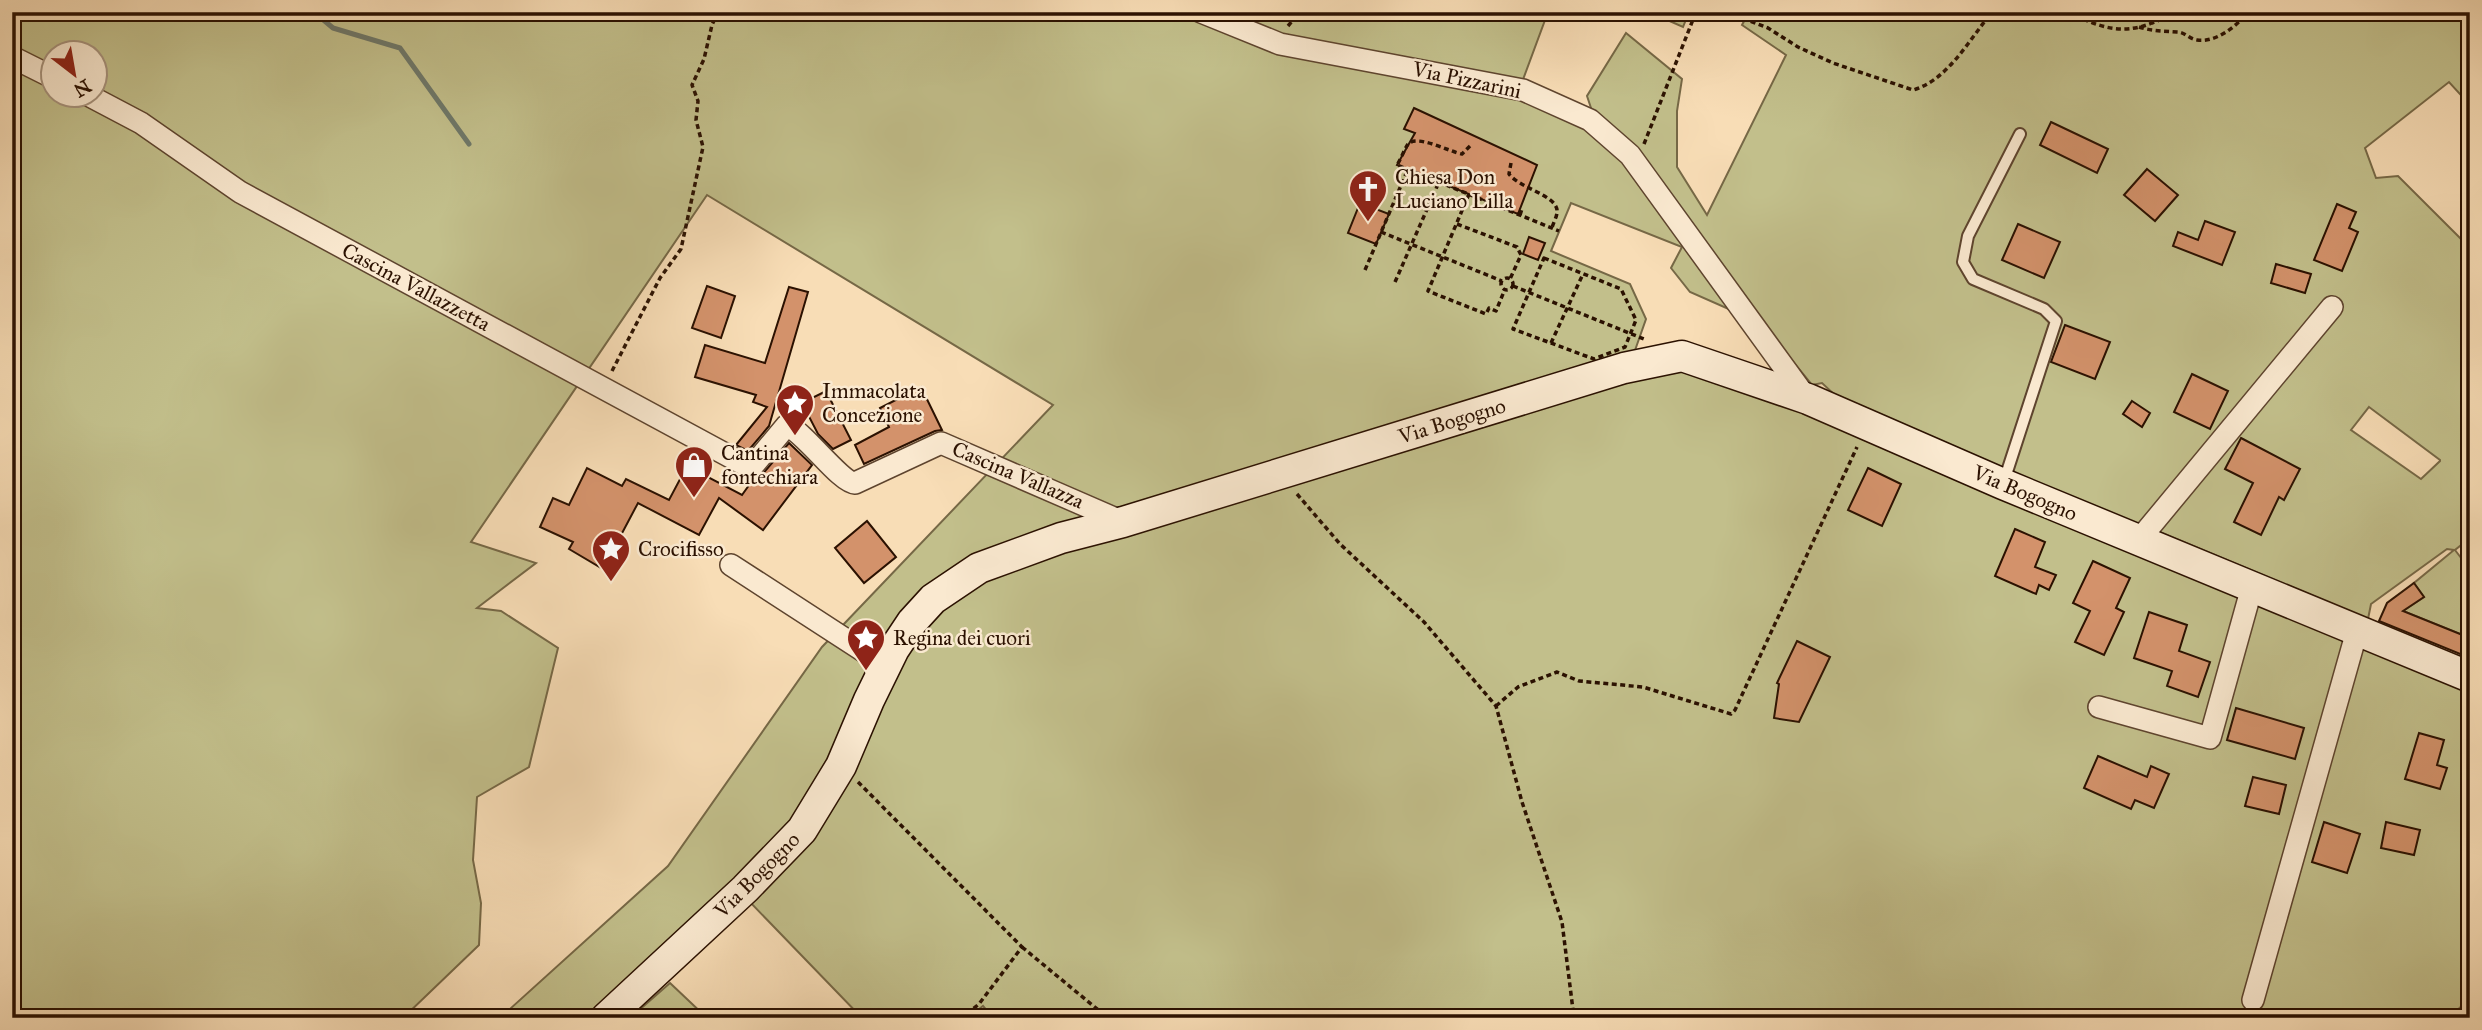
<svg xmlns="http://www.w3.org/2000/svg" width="2482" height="1030" font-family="'IM FELL Great Primer',serif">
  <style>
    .green { fill: #c2bf8b; stroke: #766846; stroke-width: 2; fill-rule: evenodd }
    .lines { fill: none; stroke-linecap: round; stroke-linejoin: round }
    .stream { stroke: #6f7869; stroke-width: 5 }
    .building { fill: #d3926b; stroke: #2b1101; stroke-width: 2 }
    .lane-casing { stroke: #5e442e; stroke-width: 14 }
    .street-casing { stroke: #5e442e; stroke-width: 24 }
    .secondary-casing { stroke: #2b1101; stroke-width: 33 }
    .path { stroke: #2b1101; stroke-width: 3.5; stroke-dasharray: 5 3.5; stroke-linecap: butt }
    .lane { stroke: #fae9d0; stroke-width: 10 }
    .street { stroke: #fae9d0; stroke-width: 21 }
    .secondary { stroke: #fae9d0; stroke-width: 30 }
    .labels { text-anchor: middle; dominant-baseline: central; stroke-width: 5; stroke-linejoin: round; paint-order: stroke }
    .street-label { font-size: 21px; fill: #2b1101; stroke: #fae9d0 }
    .poi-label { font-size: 21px; fill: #2b1101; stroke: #fae9d0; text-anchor: start }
  </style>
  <rect width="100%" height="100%" fill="#f8ddb6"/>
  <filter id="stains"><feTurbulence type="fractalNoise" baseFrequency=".00286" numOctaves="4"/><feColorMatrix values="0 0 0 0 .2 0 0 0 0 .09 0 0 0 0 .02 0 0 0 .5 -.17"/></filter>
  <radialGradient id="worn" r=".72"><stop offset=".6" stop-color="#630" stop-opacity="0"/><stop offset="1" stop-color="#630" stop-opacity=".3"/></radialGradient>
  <!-- green -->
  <g class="green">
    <path d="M 12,12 L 1193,12 L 1526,98 L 1588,126 L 1623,156 L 1740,314 L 1690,292 L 1671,268 L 1682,247 L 1571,203 L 1551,251 L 1630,284 L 1646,319 L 1633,356 L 1067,528 L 895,630 L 801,809 L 746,873 L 592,1018 L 500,1018 L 668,866 L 822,647 L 1053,405 L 707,195 L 471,542 L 536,563 L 477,608 L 501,611 L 558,648 L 529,767 L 477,797 L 473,860 L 481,903 L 479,945 L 403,1018 L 12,1018 ZM 52,52 L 94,52 L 94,94 L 52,94 Z"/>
    <path d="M 1211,12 L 1548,12 L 1521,85 L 1299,44 Z"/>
    <path d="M 1649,12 L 1689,12 L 1683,27 Z"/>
    <path d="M 1749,12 L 2470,12 L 2470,105 L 2449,82 L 2365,148 L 2376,178 L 2398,176 L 2470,248 L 2470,538 L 2455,550 L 2468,567 L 2470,638 L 2403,611 L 2424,597 L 2414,583 L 2454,550 L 2447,549 L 2371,604 L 2368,619 L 2153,529 L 2140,528 L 1837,397 L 1822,383 L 1812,385 L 1594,117 L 1587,96 L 1626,33 L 1682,79 L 1677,111 L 1677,167 L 1707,215 L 1786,55 L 1742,25 ZM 2369,407 L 2440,460 L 2440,461 L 2421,479 L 2351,430 Z"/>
    <path d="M 1672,371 L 1719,373 L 2470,687 L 2470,998 L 2449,1018 L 993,1018 L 983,1006 L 968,1018 L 862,1018 L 746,898 L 878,699 L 925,621 L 985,575 L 1617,384 Z"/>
    <path d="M 670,983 L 707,1018 L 630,1018 Z"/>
  </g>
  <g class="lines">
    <!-- stream -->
    <path class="stream" d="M 314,12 L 333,28 L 400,48 L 469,144"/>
  </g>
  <!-- building -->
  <g class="building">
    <path d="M 1414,108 L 1537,165 L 1518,214 L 1397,165 L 1415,133 L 1404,129 Z"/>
    <path d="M 2051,122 L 2108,149 L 2097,173 L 2040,145 Z"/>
    <path d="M 2147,169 L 2178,195 L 2155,221 L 2124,195 Z"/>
    <path d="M 1360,203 L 1389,214 L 1376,244 L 1348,233 Z"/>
    <path d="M 2337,204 L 2356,212 L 2349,228 L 2358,232 L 2342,271 L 2314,260 Z"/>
    <path d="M 2205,221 L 2235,232 L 2222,265 L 2173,246 L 2178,232 L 2198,240 Z"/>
    <path d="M 2018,224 L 2060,242 L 2044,278 L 2002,260 Z"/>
    <path d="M 1529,237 L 1545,243 L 1538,260 L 1523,254 Z"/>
    <path d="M 2276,264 L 2311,274 L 2305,293 L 2271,283 Z"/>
    <path d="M 707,286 L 735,296 L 721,338 L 692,328 Z"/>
    <path d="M 789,287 L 808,292 L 769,426 L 748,451 L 736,445 L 767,407 L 753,402 L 756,395 L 695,377 L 705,345 L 765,363 Z"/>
    <path d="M 2065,325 L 2110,342 L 2095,379 L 2051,362 Z"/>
    <path d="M 2192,374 L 2228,391 L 2210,429 L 2174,412 Z"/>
    <path d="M 921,387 L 942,430 L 935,431 L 864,464 L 855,445 L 889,427 L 880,408 Z"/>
    <path d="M 826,391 L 851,440 L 833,449 L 818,434 L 802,403 Z"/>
    <path d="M 2132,401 L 2150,413 L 2142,427 L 2123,414 Z"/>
    <path d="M 2241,438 L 2300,469 L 2284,500 L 2279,497 L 2261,535 L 2234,522 L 2253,483 L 2225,469 Z"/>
    <path d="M 789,443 L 812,465 L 763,530 L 719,498 L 699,535 L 638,503 L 603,569 L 569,549 L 573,542 L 540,527 L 553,498 L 569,505 L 587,468 L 622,486 L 626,479 L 669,500 L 687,466 L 742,495 L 752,481 L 761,476 Z"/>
    <path d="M 1868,468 L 1901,484 L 1882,526 L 1848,510 Z"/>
    <path d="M 867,521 L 896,557 L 864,583 L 835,548 Z"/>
    <path d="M 2015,529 L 2045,542 L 2035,567 L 2056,575 L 2049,590 L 2039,585 L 2036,594 L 1995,576 Z"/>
    <path d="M 2093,561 L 2130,578 L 2116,608 L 2124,612 L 2104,655 L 2075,642 L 2090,611 L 2073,603 Z"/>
    <path d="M 2414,583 L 2424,597 L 2403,611 L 2470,638 L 2470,658 L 2379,621 L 2387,603 Z"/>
    <path d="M 2149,612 L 2187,625 L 2179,651 L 2210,662 L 2198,697 L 2167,686 L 2172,671 L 2134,658 Z"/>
    <path d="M 1797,641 L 1830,657 L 1799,722 L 1774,718 L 1779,684 L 1777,683 Z"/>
    <path d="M 2236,708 L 2304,728 L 2295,759 L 2227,740 Z"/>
    <path d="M 2419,733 L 2444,740 L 2437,765 L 2447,768 L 2440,789 L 2405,779 Z"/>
    <path d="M 2098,756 L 2147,777 L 2151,766 L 2169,774 L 2154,808 L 2135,800 L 2131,809 L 2084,788 Z"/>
    <path d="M 2253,777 L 2286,785 L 2279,814 L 2245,806 Z"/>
    <path d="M 2324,822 L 2360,834 L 2347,873 L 2312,862 Z"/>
    <path d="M 2386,822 L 2420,830 L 2414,855 L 2381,848 Z"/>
  </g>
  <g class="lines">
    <defs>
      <path id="lane" d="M 2004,481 L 2056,321 L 2044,309 L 1973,279 L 1963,262 L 1968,236 L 2020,134"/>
      <g id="street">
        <path d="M 1201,12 L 1280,44 L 1523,90 L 1590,120 L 1630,155 L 1807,399"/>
        <path d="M 12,57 L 52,77"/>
        <path d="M 86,94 L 141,123 L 240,192 L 751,468 L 787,425 C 807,435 840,482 855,483 L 941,443 L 1123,522"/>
        <path d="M 2138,541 L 2332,307"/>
        <path d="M 731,565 L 885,665"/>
        <path d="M 2099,707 L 2210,738 L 2252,587"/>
        <path d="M 2253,1000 L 2357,631"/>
      </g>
      <path id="secondary" d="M 606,1018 L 745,889 L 802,830 L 841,766 L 869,700 L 894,649 L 912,622 L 933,599 L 979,568 L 1061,538 L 1123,522 L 1624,368 L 1682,356 L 1808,399 L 2003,484 L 2470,677"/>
    </defs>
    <!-- lane casing -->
    <use href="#lane" class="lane-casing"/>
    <!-- street casing -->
    <use href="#street" class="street-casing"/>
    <!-- secondary casing -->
    <use href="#secondary" class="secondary-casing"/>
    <!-- path -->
    <g class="path">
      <path d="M 1727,12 L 1768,28 L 1798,47 L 1833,63 L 1913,90 C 1948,80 1969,40 1992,12"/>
      <path d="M 2068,12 C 2097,26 2120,36 2152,23 C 2160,20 2166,18 2171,12"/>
      <path d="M 2320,12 L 2326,12"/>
      <path d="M 1288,26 L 1300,12"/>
      <path d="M 2139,27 C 2151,31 2164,31 2177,32 C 2185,32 2189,39 2197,40 C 2216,43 2237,26 2248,12"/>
      <path d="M 1644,144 L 1696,12"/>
      <path d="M 1470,146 L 1462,154 C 1450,152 1417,134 1408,144 C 1404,150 1401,159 1397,165 L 1559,231"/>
      <path d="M 1511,163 L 1509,174 C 1519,188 1559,196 1557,212 C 1557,217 1553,223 1552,228"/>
      <path d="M 1469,194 L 1428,291 L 1486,314 L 1489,308 L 1496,311 L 1505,289"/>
      <path d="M 1520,215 L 1522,209 L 1520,209"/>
      <path d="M 1457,224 L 1517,247 L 1521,255 L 1510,279"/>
      <path d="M 1381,232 L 1502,281"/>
      <path d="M 1544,258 L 1621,289 L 1636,320 L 1625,347 L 1594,359 L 1513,329 Z"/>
      <path d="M 1365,270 L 1408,169"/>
      <circle cx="1507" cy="284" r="6"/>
      <path d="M 1395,282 L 1439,182"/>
      <path d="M 1513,286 L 1644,339"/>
      <path d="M 1551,343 L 1583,274"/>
      <path d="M 612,371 L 660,278 L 681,249 L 703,147 L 696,120 L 698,101 L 692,85 L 704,59 L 712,25 L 718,12"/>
      <path d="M 1297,494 L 1340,544 L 1424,622 L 1496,706 L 1522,802 L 1562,922 L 1574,1018"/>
      <path d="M 1496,706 L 1518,687 L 1557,672 L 1579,681 L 1643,687 L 1731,714 L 1735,710 L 1857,447"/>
      <path d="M 858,782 L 1022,947 L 979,1004 L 962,1018"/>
      <path d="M 1022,947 L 1108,1018"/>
      <path d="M 2453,1018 L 2470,1002"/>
    </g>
    <!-- lane -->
    <use href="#lane" class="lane"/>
    <!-- street -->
    <use href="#street" class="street"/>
    <!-- secondary -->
    <use href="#secondary" class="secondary"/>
  </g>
  <!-- icons -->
  <defs>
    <symbol id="church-pin" viewBox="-11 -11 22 30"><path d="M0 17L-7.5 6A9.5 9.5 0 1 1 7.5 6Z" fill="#8f2418" stroke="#fae9d0"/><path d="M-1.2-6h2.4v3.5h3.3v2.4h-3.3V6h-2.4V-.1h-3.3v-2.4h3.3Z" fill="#fff"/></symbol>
    <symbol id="sight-pin" viewBox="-11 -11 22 30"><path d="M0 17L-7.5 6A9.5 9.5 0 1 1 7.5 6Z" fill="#8f2418" stroke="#fae9d0"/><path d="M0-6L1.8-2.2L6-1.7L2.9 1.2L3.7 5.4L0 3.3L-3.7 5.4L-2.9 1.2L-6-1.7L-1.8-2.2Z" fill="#fff"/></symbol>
    <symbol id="shop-pin" viewBox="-11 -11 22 30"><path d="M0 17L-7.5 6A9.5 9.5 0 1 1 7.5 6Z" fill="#8f2418" stroke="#fae9d0"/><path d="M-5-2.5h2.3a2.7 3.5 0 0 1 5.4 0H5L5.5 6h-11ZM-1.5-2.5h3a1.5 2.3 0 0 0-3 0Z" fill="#fff"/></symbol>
  </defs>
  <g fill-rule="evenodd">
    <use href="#church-pin" x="1346" y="167" width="44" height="60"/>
    <use href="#sight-pin" x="773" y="381" width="44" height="60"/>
    <use href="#shop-pin" x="672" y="443" width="44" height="60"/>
    <use href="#sight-pin" x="589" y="527" width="44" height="60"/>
    <use href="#sight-pin" x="844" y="616" width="44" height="60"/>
  </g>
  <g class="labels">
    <!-- street labels -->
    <g class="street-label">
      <text transform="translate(1467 80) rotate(12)">Via Pizzarini</text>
      <text transform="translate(416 287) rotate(28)">Cascina Vallazzetta</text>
      <text transform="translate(1452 421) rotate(-17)">Via Bogogno</text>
      <text transform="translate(1018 475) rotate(23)">Cascina Vallazza</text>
      <text transform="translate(2025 493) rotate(23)">Via Bogogno</text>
      <text transform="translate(757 875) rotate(-45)">Via Bogogno</text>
    </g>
    <!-- poi labels -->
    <g class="poi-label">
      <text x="1395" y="177">Chiesa Don<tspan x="1395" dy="24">Luciano Lilla</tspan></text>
      <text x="822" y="391">Immacolata<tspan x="822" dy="24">Concezione</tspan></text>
      <text x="721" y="453">Cantina<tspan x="721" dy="24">fontechiara</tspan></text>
      <text x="638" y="549">Crocifisso</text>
      <text x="893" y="638">Regina dei cuori</text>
    </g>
  </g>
  <!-- margin -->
  <rect width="2482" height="1030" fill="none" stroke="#f8ddb6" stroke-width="42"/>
  <rect x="14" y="14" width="2454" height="1002" fill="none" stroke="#2b1101" stroke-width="3.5"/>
  <rect x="21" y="21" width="2440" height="988" fill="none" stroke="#2b1101" stroke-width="2"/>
  <!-- north arrow -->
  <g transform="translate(74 74) rotate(149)"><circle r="33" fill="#fae9d0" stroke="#a7937d" stroke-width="2"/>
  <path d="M0-5L12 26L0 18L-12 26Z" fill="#8f2418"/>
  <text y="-10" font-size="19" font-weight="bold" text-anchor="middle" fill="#2b1101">N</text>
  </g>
  <rect width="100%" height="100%" filter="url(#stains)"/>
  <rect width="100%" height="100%" fill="url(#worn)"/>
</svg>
